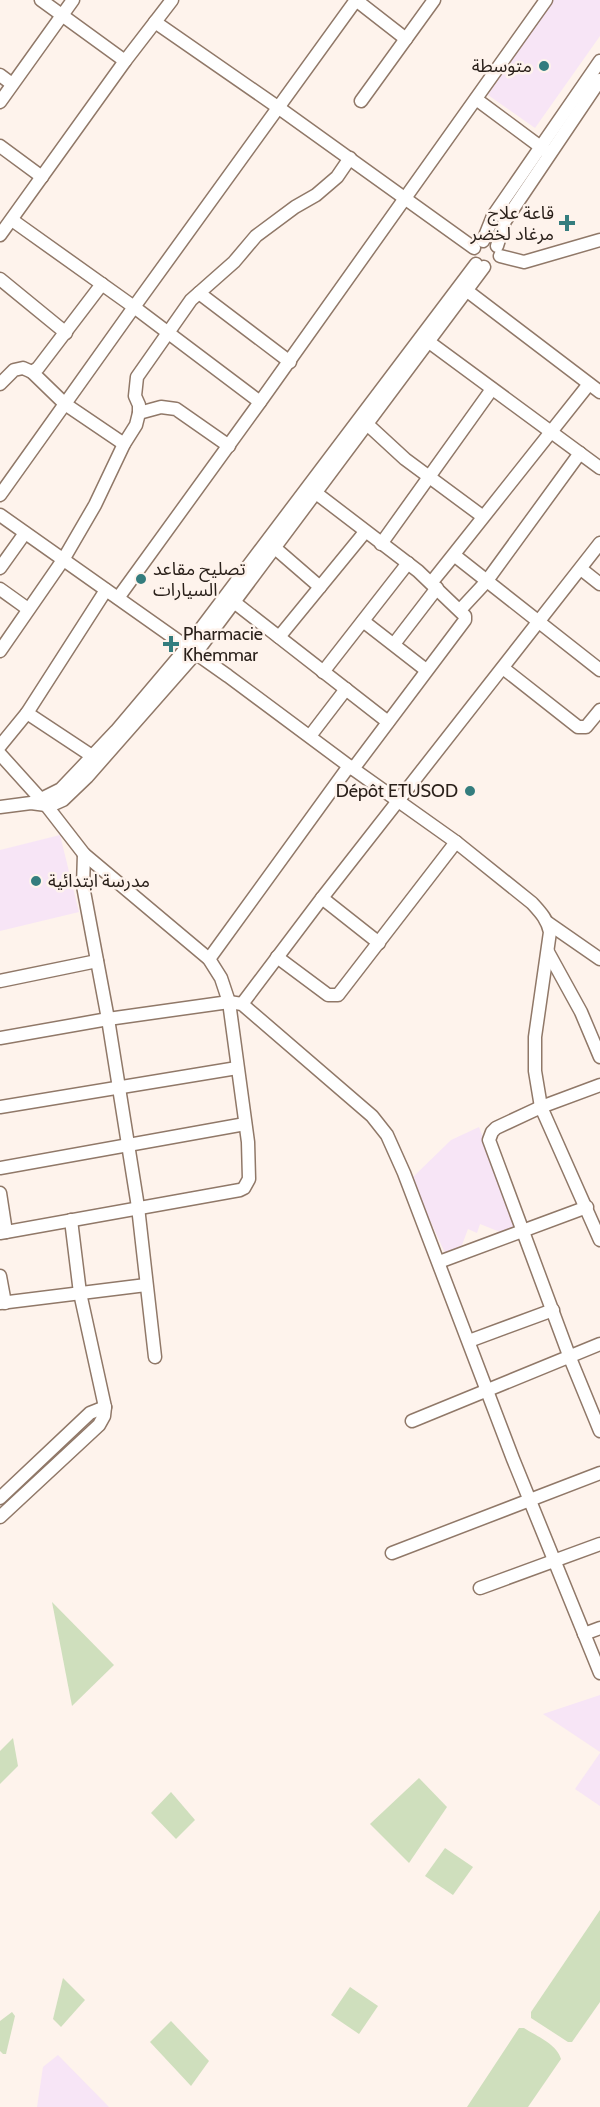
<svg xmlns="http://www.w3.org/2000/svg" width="600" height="2107" font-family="Cabin,'Noto Sans Arabic',sans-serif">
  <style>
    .education { fill: #f7e5f6 }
    .green { fill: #cfdfbd }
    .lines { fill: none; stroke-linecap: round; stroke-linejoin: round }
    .minor-casing { stroke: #907868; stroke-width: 15 }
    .minor { stroke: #fff; stroke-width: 12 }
    .poi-dot { fill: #347d7e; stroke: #fef3ec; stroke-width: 2 }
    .labels { text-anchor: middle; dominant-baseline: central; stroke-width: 5; stroke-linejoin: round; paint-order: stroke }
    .poi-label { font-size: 18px; fill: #2a201a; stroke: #fef3ec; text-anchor: end }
  </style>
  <rect width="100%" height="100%" fill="#fef3ec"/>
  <!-- education -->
  <g class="education">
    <path d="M 553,0 L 600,0 L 600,36 L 535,128 L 488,95 Z"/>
    <path d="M 60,835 L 79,912 L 0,931 L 0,850 Z"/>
    <path d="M 479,1127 L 518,1225 L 500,1232 L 480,1224 L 477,1233 L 468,1229 L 462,1245 L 445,1253 L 411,1179 L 451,1140 Z"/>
    <path d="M 600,1695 L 600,1752 L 543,1714 Z"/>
    <path d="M 600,1753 L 600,1806 L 575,1789 Z"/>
    <path d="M 58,2055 L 109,2107 L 37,2107 L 43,2067 Z"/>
  </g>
  <!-- green -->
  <g class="green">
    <path d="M 52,1602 L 114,1665 L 72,1706 Z"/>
    <path d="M 13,1738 L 18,1766 L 0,1784 L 0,1751 Z"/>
    <path d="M 419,1778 L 447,1807 L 409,1863 L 370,1824 Z"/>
    <path d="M 171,1792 L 195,1820 L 176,1839 L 151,1813 Z"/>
    <path d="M 445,1848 L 473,1867 L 453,1895 L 425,1876 Z"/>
    <path d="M 600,1910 L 600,2002 L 572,2042 L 568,2042 L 531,2018 L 531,2012 Z"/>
    <path d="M 63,1978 L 85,2000 L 61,2027 L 53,2019 Z"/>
    <path d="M 350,1987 L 378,2006 L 359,2034 L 331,2015 Z"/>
    <path d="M 12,2012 L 15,2016 L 6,2054 L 3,2054 L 0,2051 L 0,2021 Z"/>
    <path d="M 171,2021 L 209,2061 L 191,2086 L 150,2042 Z"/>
    <path d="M 519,2028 L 524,2028 C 536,2036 557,2044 561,2059 L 528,2107 L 467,2107 Z"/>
  </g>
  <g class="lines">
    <defs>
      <g id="minor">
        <path d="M 41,0 L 125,61"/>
        <path d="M 356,0 L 406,39"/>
        <path d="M 155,22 L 279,108 L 474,248"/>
        <path d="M 0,75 L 12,84"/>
        <path d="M 476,99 L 546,151"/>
        <path d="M 361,101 L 434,0"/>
        <path d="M 0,102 L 73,0"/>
        <path d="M 0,146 L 42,177"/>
        <path d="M 12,220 L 134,307 L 260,402"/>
        <path d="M 0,235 L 125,61 L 172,0"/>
        <path d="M 483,241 L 493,216 L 600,61"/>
        <path d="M 497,246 L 505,221 L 600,80"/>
        <path d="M 500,256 L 524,262 L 600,240"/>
        <path d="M 0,279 L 66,333"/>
        <path d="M 102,284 L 38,368 L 32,372 L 65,404 L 124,444"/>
        <path d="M 466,290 L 600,392"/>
        <path d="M 199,293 L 290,362"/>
        <path d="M 429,342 L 600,468"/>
        <path d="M 0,384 L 14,370 L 23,368 L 32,372"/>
        <path d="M 589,384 L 431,583 L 454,555 L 600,670"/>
        <path d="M 139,413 L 161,407 L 176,409 L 229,446"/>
        <path d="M 367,424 L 405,459 L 482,516"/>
        <path d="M 316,493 L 418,571 L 465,616 L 465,620 L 353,769"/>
        <path d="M 0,495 L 134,307 L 356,0"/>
        <path d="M 0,515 L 228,676 L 349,766 L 456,842 L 532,903 C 541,913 547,919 550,932 L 535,1037 L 535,1071 L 541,1107 L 600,1240"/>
        <path d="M 381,544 L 492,389"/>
        <path d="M 275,548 L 320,587"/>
        <path d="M 0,568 L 25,533"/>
        <path d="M 581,569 L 600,584"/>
        <path d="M 0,589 L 28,609"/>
        <path d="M 118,598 L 260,402 L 546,0"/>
        <path d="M 234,602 L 388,722"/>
        <path d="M 460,610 L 486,582 L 580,453"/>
        <path d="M 363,621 L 426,670"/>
        <path d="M 279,637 L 365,532"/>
        <path d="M 394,644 L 437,588"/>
        <path d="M 0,651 L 63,560 L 95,505 L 124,444 L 136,425 L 139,413 L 139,405 L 135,396 L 137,377 L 191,300 L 234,262 L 256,236 L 295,207 L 316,195 L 337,177 L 350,158"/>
        <path d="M 503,668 L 578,727 L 586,727 L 600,710"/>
        <path d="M 323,672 L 408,563"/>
        <path d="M 27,713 L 92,756"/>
        <path d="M 310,736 L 346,689"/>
        <path d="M 0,746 L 27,713 L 106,590"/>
        <path d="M 0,754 L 46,805 L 84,854 L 209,959 L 221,978 L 229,1002 L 248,1142 L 249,1179 L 244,1188 L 240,1190 L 0,1233"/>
        <path d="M 35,802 L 61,789 L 116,731 L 187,647 L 476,264"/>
        <path d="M 0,807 L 31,803 L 46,805 L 54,804 L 63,800 L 87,777 L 196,653 L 484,267"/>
        <path d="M 84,854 L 83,886 L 108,1019 L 138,1207 L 155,1357"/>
        <path d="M 322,898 L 379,943"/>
        <path d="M 548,923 L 600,959"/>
        <path d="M 548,952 L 581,1012 L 600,1057"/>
        <path d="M 277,957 L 328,995 L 338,995 L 456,842"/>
        <path d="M 209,959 L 349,766"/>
        <path d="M 0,981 L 97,961"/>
        <path d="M 242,1004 L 322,898 L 600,543"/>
        <path d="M 0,1038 L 108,1019 L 229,1002 L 242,1004 L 372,1116 L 387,1135 L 404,1173 L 513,1459 L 600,1673"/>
        <path d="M 600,1085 L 541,1107 L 496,1128 L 492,1132 L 489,1140 L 570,1358 L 600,1431"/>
        <path d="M 0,1107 L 237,1068"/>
        <path d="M 0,1168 L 245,1124"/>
        <path d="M 0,1193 L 6,1232"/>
        <path d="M 439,1262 L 587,1207"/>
        <path d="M 0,1276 L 5,1303"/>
        <path d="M 0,1303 L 146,1285"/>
        <path d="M 469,1341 L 553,1310"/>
        <path d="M 412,1421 L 600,1344"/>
        <path d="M 0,1498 L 90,1413 L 105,1407"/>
        <path d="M 0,1517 L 99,1425 L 104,1416 L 105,1407 L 80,1293 L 71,1220"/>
        <path d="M 392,1553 L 600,1473"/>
        <path d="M 480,1588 L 600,1544"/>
        <path d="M 584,1634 L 600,1628"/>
      </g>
    </defs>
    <!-- minor casing -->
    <use href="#minor" class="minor-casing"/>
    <!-- minor -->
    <use href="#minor" class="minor"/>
  </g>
  <!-- markers -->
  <g class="poi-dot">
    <circle cx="544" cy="66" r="6"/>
    <path d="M564 214h6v6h6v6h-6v6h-6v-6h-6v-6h6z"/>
    <circle cx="141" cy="579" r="6"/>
    <path d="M168 635h6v6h6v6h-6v6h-6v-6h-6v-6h6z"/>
    <circle cx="470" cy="791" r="6"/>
    <circle cx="36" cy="881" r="6"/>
  </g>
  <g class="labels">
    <!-- poi labels -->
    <g class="poi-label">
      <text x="532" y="66">متوسطة</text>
      <text x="554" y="213">قاعة علاج<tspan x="554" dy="21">مرغاد لخضر</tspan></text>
      <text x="153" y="569" text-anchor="start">تصليح مقاعد<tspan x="153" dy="21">السيارات</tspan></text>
      <text x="183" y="634" text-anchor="start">Pharmacie<tspan x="183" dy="21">Khemmar</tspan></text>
      <text x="458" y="791">Dépôt ETUSOD</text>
      <text x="48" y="881" text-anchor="start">مدرسة ابتدائية</text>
    </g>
  </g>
</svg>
